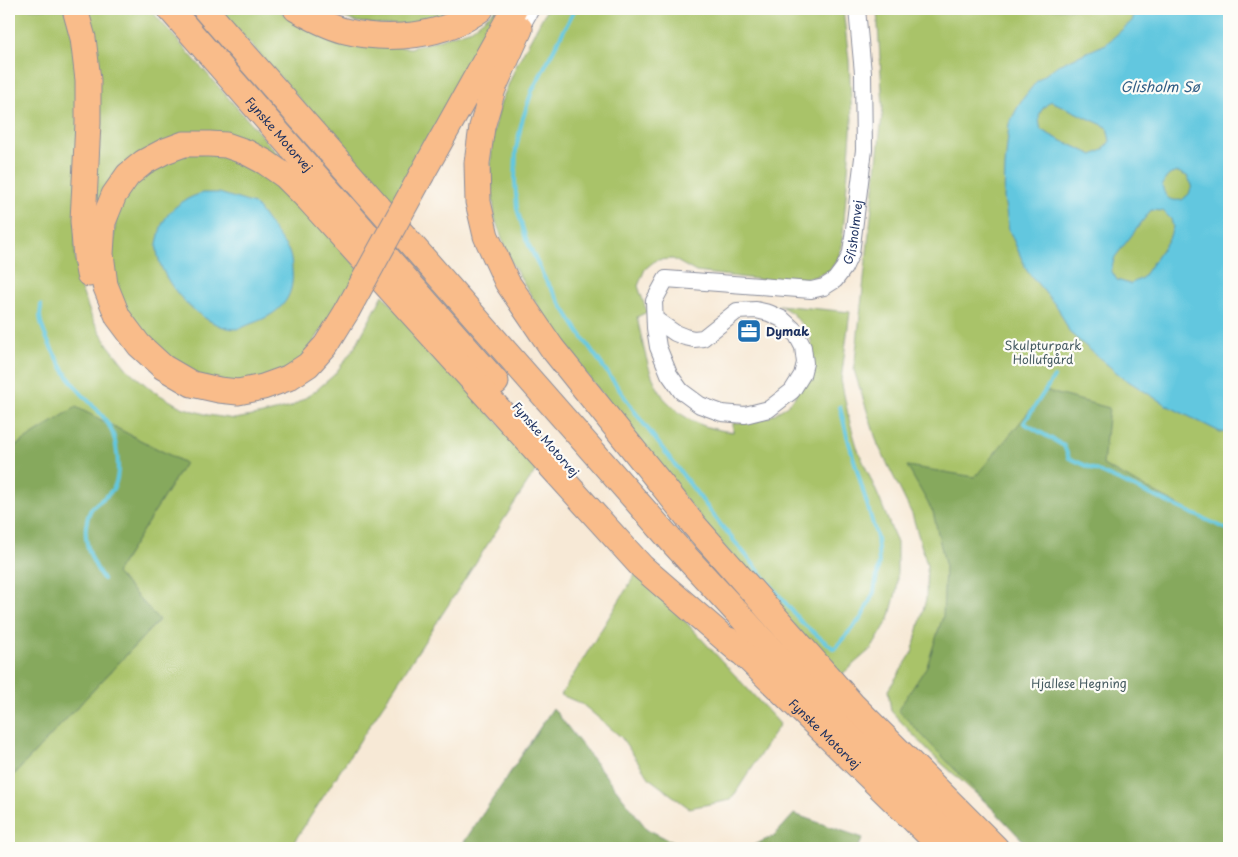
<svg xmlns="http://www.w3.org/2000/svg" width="1238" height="857" font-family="'Playpen Sans',sans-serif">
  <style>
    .green { fill: #a9c369; stroke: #627964 }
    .forest { fill: #86a95d; stroke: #506c5e }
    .water { fill: #62c7df; stroke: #3e7b9e; fill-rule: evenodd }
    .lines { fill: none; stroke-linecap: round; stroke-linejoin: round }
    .stream { stroke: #62c7df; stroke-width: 4 }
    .minor-casing { stroke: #898c9a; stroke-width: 18 }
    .highway-casing { stroke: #898c9a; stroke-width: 27 }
    .minor { stroke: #fff; stroke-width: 16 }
    .highway { stroke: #f9bc8a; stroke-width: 25 }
    .highway-bridge-casing { stroke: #898c9a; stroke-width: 27; stroke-linecap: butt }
    .highway-bridge { stroke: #f9bc8a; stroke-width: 25 }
    .labels { text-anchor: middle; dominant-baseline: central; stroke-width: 4.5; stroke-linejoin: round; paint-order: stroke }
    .street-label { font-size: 12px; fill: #1b2f5e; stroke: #fdfcf7 }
    .poi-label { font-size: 12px; font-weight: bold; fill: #1b2f5e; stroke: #fdfcf7; text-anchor: start }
    .park-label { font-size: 12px; fill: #465b61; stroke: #fdfcf7 }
    .water-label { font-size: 14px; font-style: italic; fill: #305d85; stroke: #fdfcf7 }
  </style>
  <rect width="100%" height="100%" fill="#fdfcf7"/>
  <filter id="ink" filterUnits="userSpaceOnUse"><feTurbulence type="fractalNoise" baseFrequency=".02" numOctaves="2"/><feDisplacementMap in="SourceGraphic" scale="10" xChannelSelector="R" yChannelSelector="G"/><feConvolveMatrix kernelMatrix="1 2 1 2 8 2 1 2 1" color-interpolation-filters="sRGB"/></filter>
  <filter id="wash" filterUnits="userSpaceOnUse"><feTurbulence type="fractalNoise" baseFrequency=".0096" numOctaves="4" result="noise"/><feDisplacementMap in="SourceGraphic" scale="20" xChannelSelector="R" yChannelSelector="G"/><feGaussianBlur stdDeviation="1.12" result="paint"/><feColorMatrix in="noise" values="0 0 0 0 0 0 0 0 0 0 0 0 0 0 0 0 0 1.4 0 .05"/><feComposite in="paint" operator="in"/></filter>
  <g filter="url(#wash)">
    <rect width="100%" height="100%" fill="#f7e9d6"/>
    <!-- green -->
    <g class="green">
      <path d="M 9,9 L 65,9 L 74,39 L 79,85 L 75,255 L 80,286 L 92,318 L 108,345 L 127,369 L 153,391 L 181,407 L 208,415 L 235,419 L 263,414 L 291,407 L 314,392 L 334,375 L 355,347 L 383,295 L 538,467 L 290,848 L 9,848 L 9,780 L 159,620 L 116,573 L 185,463 L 76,408 L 9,450 Z"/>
      <path d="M 82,9 L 150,9 L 291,169 L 179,141 L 97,222 Z"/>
      <path d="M 219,9 L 277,9 L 295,21 L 360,44 L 411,48 L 472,29 L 496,9 L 505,9 L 393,203 Z"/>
      <path d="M 321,9 L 462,9 L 412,25 L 383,25 L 356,22 Z"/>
      <path d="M 547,9 L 843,9 L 849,60 L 852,120 L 842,246 L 838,259 L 829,271 L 814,277 L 781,282 L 696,272 L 673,259 L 656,260 L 645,269 L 638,286 L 647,312 L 637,317 C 643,343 647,373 662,395 C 664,399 667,401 670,404 C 687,422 708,429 733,432 L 733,423 L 754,422 L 769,417 L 784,408 L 795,397 L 812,356 L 811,340 L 803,326 L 792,313 L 779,305 L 850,312 L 841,380 L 849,419 L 858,450 L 880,500 L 897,543 L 897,589 L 889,619 L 872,648 L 840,676 L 720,542 L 559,340 L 534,300 L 511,262 L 495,219 L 490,171 L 493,134 L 501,102 L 517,64 Z"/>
      <path d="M 877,9 L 1229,9 L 1229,848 L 1037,848 L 930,753 L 891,711 L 888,690 L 912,653 L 926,599 L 927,565 L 912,514 L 878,445 L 854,370 L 883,107 Z"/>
      <path d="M 224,152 L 273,175 L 361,271 L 299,364 L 244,386 L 182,371 L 131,323 L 110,276 L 117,208 L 132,183 L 184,153 Z"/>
      <path d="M 638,570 L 780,724 L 731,800 L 689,808 L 650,779 L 621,737 L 582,704 L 561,695 Z"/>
    </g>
    <!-- forest -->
    <g class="forest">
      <path d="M 1046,391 L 1109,408 L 1103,465 L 1229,532 L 1229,848 L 1030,848 L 898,710 L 927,666 L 943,616 L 945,564 L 933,512 L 907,466 L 975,477 Z"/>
      <path d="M 76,407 L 185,463 L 116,573 L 159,620 L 9,780 L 9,450 Z"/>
      <path d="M 553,708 L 647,829 L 685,848 L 460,848 Z"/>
      <path d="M 794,814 L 863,838 L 858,848 L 747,848 L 774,836 Z"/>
    </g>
    <!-- water -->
    <g class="water">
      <path d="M 1136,9 L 1229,9 L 1229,433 L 1220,432 L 1166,405 L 1122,377 L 1070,333 L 1058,308 L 1027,271 L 1009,230 L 1004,198 L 1005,167 L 1009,124 L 1021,101 L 1037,81 L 1058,65 L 1106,44 L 1132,21 ZM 1051,101 L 1107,127 L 1110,141 L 1103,150 L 1093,155 L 1060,140 L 1041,130 C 1037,114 1039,111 1051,101 ZM 1178,172 L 1187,176 L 1192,185 L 1189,194 L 1182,200 C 1169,201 1166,199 1162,186 C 1166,177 1168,174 1178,172 ZM 1151,210 L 1163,211 L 1171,219 L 1173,227 L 1169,239 L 1142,278 L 1130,284 L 1117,280 L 1111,270 L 1115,257 Z"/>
      <path d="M 203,193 L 219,193 L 254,204 L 258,208 C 265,218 273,229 280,239 C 283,243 287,247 289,252 C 291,257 292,265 292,270 C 295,300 278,314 253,323 C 247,325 241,329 235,329 C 201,327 160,283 157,250 C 156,245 158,239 159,235 C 163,212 182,199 203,193 Z"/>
    </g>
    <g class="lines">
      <!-- stream -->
      <g class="stream">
        <path d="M 575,9 L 532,91 L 522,121 L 516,149 L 515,181 L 517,209 L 526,239 L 545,279 L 576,328 L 640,419 L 721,525 L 802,623 L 834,649 L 862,617 L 874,592 L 879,563 L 877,538 L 847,436 L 840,407"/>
        <path d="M 41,305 C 41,309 40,313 40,316 C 42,337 67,378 81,393 C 98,412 111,419 116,446 C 118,458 120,476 114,487 C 109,497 99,500 92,508 C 88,513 87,520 86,526 C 84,546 93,563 103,579"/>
        <path d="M 1054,377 L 1024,423 L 1064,446 L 1069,458 L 1229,530"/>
      </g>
    </g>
  </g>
  <g filter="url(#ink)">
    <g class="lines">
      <defs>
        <g id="minor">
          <path d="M 520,29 L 531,9"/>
          <path id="s1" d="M 655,319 L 675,333 L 685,337 L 694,339 L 703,338 L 737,311 L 756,310 L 769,313 L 782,319 L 794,330 L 803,347 L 805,363 L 802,375 L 792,391 L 769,409 L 745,415 L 722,413 L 700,405 L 681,391 L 669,374 L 658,347 L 655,328 L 654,301 L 666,279 L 811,290 L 824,287 L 835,280 L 844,268 L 851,253 L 864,150 L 863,73 L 857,9"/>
        </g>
        <g id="highway">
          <path d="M 75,9 L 83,38 L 88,80 L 88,123 L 83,221 L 86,257 L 89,274"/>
          <path id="s2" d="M 170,9 L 496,382"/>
          <path d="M 205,9 L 675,545 L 789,669 L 903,783 L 974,848"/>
          <path d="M 296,9 C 310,17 330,27 345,31 C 389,42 444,37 481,9"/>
          <path d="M 520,29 L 493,89 L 482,127 L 477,163 L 478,202 L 486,236 L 507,282 L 552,348 L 694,525 L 852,704 L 996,848"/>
          <path d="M 422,174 L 514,9"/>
          <path d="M 347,311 L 326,345 L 308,365 L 288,378 L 263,387 L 238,392 L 219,390 L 192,384 L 163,367 L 139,345 L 118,317 L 105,285 L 101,254 L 103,222 L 114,195 L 128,175 L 144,162 L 165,151 L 184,144 L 209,144 L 226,145 L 246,152 L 265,162 L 285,176 L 309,200 L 642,567 L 739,651"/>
          <path id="s3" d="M 729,640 L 927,833 L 945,848"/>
        </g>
      </defs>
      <!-- minor casing -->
      <use href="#minor" class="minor-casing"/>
      <!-- highway casing -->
      <use href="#highway" class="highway-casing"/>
      <!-- minor -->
      <use href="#minor" class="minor"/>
      <!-- highway -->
      <use href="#highway" class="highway"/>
      <defs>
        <path id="highway-bridge" d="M 347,311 L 422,174"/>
      </defs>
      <!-- highway-bridge casing -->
      <use href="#highway-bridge" class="highway-bridge-casing"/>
      <!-- highway-bridge -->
      <use href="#highway-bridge" class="highway-bridge"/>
    </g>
  </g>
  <!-- icons -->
  <defs>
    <symbol id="office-square" viewBox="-11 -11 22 22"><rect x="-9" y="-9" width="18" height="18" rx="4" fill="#1f6fb2" stroke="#fdfcf7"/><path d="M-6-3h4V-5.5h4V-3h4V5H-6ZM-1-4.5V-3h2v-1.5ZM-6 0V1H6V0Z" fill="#fff"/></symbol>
  </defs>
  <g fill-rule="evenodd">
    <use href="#office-square" x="735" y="317" width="28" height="28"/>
  </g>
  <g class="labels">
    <!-- street labels -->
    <g class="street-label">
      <text stroke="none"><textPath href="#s2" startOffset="166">Fynske Motorvej</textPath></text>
      <text stroke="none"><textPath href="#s1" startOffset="696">Glisholmvej</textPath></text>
      <text transform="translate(546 439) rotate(49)">Fynske Motorvej</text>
      <text stroke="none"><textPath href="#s3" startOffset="134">Fynske Motorvej</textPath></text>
    </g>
    <!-- poi labels -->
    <g class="poi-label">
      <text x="766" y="331">Dymak</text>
    </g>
    <!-- park labels -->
    <g class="park-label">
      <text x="1043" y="345">Skulpturpark<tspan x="1043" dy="14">Hollufgård</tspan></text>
      <text x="1079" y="683">Hjallese Hegning</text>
    </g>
    <!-- water labels -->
    <g class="water-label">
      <text x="1160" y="86">Glisholm Sø</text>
    </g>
  </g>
  <!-- margin -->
  <rect width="1238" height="857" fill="none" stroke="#fdfcf7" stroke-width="30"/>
</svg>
